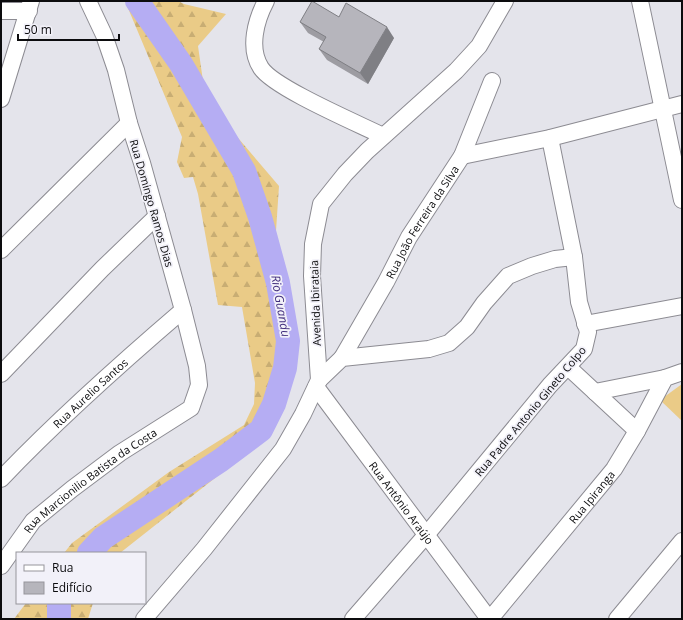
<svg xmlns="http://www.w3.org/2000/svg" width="683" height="620" font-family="'Open Sans',sans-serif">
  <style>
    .grass { fill: #eacb87 }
    .forest { fill: url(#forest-firs) }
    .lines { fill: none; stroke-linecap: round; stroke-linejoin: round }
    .river { stroke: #b5adf3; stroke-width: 24 }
    .street-casing { stroke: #8c8b92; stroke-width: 18 }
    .street { stroke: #fff; stroke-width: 16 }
    .wall { fill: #9d9ca2 }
    .shaded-wall { fill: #7f7f84 }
    .building { fill: #b6b5bc; stroke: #7f7f84 }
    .labels { text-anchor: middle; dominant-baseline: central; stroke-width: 3.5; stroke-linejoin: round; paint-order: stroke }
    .street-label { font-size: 11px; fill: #0c0c0e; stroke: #f2f1f9 }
    .water-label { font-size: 12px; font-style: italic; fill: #402d7c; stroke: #f2f1f9 }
  </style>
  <defs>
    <pattern id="forest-firs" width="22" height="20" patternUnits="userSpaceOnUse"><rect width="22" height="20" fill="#eacb87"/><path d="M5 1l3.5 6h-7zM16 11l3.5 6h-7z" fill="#c8ad73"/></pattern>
  </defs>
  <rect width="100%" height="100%" fill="#e4e4eb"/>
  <!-- grass -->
  <path class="grass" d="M 682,384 L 682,421 L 660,400 Z"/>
  <!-- forest -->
  <g class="forest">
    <path d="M 125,1 L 178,1 L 184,4 L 226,14 L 198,46 L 203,81 L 233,132 L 279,186 L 275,246 L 288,301 L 294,350 L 289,385 L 267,437 L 120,553 L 64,553 L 72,543 L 169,472 L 244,425 L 254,404 L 255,383 L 242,307 L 218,305 L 198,194 L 193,177 L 184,178 L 177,162 L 182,137 Z"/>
    <path d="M 26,603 L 93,603 L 88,619 L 14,619 Z"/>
  </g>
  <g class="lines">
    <!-- river -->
    <g class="river">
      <path d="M 89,553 L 103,538 L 221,460 L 261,430 L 274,404 L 285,368 L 288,341 L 278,283 L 260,217 L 244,171 L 181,64 L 137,1"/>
      <path d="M 59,619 L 59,603"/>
    </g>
    <defs>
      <g id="street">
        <path d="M 266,1 C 256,20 248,48 261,68 C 274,88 359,124 383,136"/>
        <path d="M 640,1 L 682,200"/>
        <path d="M 1,11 L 29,11"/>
        <path d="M 1,99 L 31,1"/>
        <path d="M 462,156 L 550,138 L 682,104"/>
        <path d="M 1,250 L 129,123"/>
        <path d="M 585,324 L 682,306"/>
        <path id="s1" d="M 342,358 L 386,282 L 409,237 L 462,156 L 492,81"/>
        <path d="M 568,367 L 637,431"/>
        <path d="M 1,374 L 102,269 L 157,216"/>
        <path d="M 319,380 L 342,358 L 429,349 L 449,343 L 467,327 L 484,303 L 508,276 L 532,266 L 555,259 L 574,257"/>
        <path id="s2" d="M 316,387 L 489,619"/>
        <path d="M 595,392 L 665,378"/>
        <path id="s3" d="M 1,479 C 58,419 120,364 183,310"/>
        <path id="s4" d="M 1,566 L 33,521 L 72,489 L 120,453 L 191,408 L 199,385 L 197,366 L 183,310 L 142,163 L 129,123 L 116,70 L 104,35 L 88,1"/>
        <path d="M 144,619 L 204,549 L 283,449 L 303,414 L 319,380 L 312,276 L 313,244 L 321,204 L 345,174 L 367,151 L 456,71 L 479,46 L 505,1"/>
        <path d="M 353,619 L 427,534 L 550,385 L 584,349 L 588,332 L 579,302 L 574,257 L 550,138"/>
        <path id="s5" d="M 490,619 L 614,469 L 637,431 L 665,378 L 682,372"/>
        <path d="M 617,619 L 682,541"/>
      </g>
    </defs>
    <!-- street casing -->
    <use href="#street" class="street-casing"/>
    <!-- street -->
    <use href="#street" class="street"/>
  </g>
  <!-- wall -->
  <path class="wall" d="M 339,17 L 394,38 L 368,84 L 327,60 L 319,49 L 324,42 L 308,33 L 300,22 Z"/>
  <!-- shaded-wall -->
  <path class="shaded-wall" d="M 387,27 L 394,38 L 368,84 L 360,73 Z"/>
  <!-- building -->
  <path class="building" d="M 312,1 L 339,17 L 346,3 L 387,27 L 360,73 L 319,49 L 326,37 L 300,22 Z"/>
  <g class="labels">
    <!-- street labels -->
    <g class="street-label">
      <text transform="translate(152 203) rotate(74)">Rua Domingo Ramos Dias</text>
      <text stroke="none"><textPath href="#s1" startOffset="158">Rua João Ferreira da Silva</textPath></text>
      <text transform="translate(315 303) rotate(-92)">Avenida Ibirataia</text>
      <text stroke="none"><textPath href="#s3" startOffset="124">Rua Aurelio Santos</textPath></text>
      <text transform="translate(530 411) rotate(-50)">Rua Padre Antonio Gineto Colpo</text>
      <text stroke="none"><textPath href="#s4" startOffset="125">Rua Marcionilio Batista da Costa</textPath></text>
      <text stroke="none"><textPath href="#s5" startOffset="159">Rua Ipiranga</textPath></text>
      <text stroke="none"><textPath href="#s2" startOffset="144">Rua Antônio Araújo</textPath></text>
    </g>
    <!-- water labels -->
    <g class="water-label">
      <text transform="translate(281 306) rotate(80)">Rio Guandu</text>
    </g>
  </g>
  <!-- border -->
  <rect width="683" height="620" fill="none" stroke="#0c0c0e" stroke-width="4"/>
  <!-- legend -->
  <rect x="16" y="552" width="130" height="52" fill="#f2f1f9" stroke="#96959b"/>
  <rect x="24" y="565" width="20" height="6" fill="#ffffff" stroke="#96959b"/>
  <text x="52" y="572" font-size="12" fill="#0c0c0e">Rua</text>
  <rect x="24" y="582" width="20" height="12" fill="#b6b5bc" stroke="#96959b"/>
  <text x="52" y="592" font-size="12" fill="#0c0c0e">Edifício</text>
  <!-- scale -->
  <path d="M18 34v6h101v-6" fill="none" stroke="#0c0c0e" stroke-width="2"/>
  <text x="24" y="34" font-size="12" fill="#0c0c0e" stroke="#f2f1f9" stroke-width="3" paint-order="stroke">50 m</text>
</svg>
